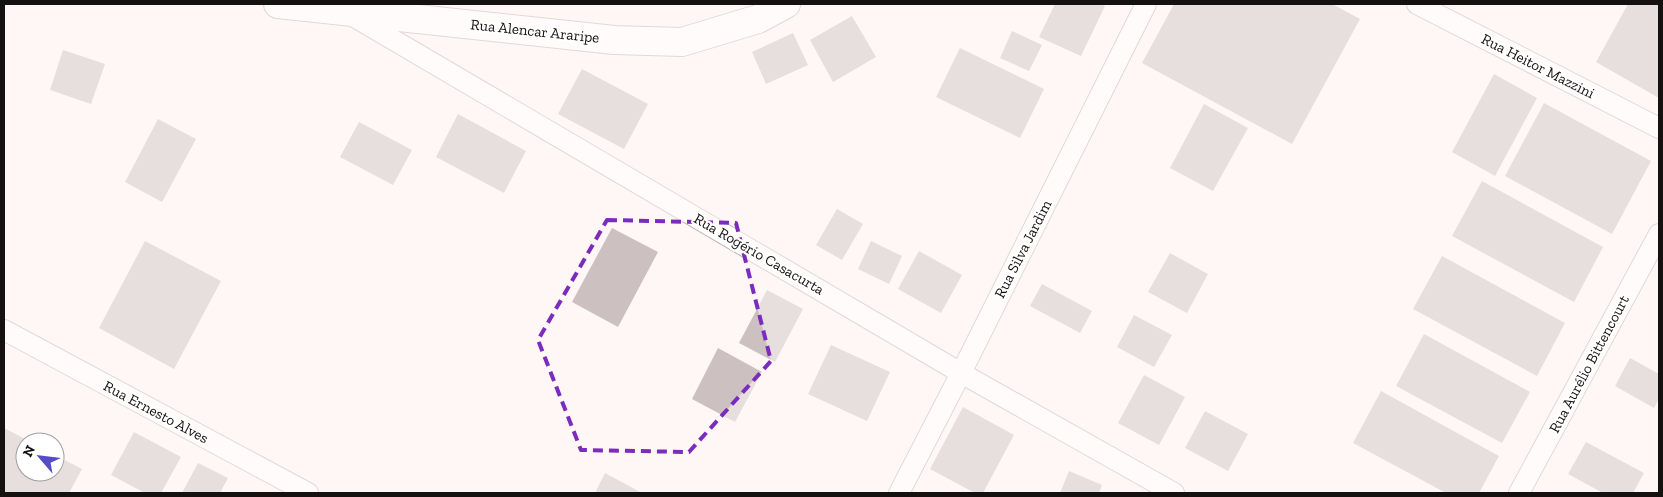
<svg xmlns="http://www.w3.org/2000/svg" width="1663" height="497" font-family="'Zilla Slab',serif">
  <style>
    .building { fill: #ccc0c1 }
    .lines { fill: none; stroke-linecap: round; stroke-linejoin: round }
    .minor-casing { stroke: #c0b4b1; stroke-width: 22 }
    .secondary-casing { stroke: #c0b4b1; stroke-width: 30 }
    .minor { stroke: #fff; stroke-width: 20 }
    .secondary { stroke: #fff; stroke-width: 28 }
    .marked { fill: none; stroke: #7b2cbf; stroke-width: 4; stroke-dasharray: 10 6; stroke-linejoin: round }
    .labels { text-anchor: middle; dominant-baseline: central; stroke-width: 4.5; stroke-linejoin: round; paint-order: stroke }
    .street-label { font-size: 15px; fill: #151110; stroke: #fff }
  </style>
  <rect width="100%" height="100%" fill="#fef7f5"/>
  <!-- building -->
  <g class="building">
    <path d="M 1055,4 L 1100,4 L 1105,6 L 1081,56 L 1039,37 Z"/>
    <path d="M 1174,4 L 1332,4 L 1360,19 L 1292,144 L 1142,63 Z"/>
    <path d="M 1628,4 L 1659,4 L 1659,98 L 1596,62 Z"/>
    <path d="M 852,16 L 876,57 L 833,82 L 810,40 Z"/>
    <path d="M 1012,31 L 1042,45 L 1029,71 L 1000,58 Z"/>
    <path d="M 793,33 L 808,65 L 766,84 L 752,52 Z"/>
    <path d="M 960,48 L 1044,89 L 1020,138 L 936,97 Z"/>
    <path d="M 63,50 L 105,64 L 91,104 L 50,90 Z"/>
    <path d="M 582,69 L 648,104 L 624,149 L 558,114 Z"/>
    <path d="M 1494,74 L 1537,98 L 1495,176 L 1452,152 Z"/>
    <path d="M 1544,103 L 1651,161 L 1612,234 L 1505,176 Z"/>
    <path d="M 1204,104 L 1248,128 L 1213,191 L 1170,168 Z"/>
    <path d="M 458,114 L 526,151 L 504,193 L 436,157 Z"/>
    <path d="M 158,119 L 196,139 L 162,202 L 125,182 Z"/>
    <path d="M 359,122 L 412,150 L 393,185 L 340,157 Z"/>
    <path d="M 1482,181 L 1603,247 L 1574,302 L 1452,236 Z"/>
    <path d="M 837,209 L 863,224 L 842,260 L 816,245 Z"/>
    <path d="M 612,228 L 658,252 L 618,327 L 572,302 Z"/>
    <path d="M 145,241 L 221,281 L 174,369 L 99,328 Z"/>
    <path d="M 871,241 L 902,256 L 889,284 L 858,269 Z"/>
    <path d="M 919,251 L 962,275 L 941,313 L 898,289 Z"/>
    <path d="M 1170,253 L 1208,274 L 1187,313 L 1148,292 Z"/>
    <path d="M 1442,256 L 1565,323 L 1537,376 L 1413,309 Z"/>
    <path d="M 1042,284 L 1092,311 L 1080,333 L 1030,306 Z"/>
    <path d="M 767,290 L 803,309 L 775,362 L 739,343 Z"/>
    <path d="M 1134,315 L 1172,335 L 1154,367 L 1117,347 Z"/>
    <path d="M 1424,334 L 1530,392 L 1502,443 L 1396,386 Z"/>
    <path d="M 831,345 L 890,372 L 867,421 L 808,394 Z"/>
    <path d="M 718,348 L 762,372 L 735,422 L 692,399 Z"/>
    <path d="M 1630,358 L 1659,374 L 1659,399 L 1654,408 L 1615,386 Z"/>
    <path d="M 1144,375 L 1185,397 L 1159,445 L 1118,423 Z"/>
    <path d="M 1381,391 L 1499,456 L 1479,493 L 1446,493 L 1353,443 Z"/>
    <path d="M 963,407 L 1014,435 L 983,493 L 975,493 L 930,469 Z"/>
    <path d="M 1205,411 L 1248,434 L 1228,471 L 1185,448 Z"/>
    <path d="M 4,428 L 31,442 L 25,442 L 25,472 L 55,472 L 55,455 L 82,469 L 69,493 L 4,493 Z"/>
    <path d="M 134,432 L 181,457 L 161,493 L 145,493 L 111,475 Z"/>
    <path d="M 1586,442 L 1644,473 L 1633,493 L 1603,493 L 1568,474 Z"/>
    <path d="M 198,463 L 228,478 L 220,493 L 182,493 Z"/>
    <path d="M 1069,471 L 1102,485 L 1099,493 L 1060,493 Z"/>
    <path d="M 605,473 L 642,493 L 595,493 Z"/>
  </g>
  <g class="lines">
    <defs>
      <g id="minor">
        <path d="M 1417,4 L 1659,128"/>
        <path d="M 351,15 L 961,373 L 1174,493"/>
        <path d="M 4,330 L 308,493"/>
        <path d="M 899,493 L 961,373 L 1146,4"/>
        <path d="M 1519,493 L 1659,234"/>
      </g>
      <path id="secondary" d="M 278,4 L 614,40 L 682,42 L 758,19 L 786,4"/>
    </defs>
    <!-- minor casing -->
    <use href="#minor" class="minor-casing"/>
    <!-- secondary casing -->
    <use href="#secondary" class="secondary-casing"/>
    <!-- minor -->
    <use href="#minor" class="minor"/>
    <!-- secondary -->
    <use href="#secondary" class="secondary"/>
  </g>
  <!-- marked area -->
  <path d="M0 0H1663V497H0ZM 607,220 L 736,223 L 771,361 L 689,452 L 581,450 L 538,340 Z" fill="#fef7f5" fill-opacity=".55" fill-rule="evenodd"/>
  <path class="marked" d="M 607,220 L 736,223 L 771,361 L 689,452 L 581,450 L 538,340 Z"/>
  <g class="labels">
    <!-- street labels -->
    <g class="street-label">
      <text transform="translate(535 31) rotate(6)">Rua Alencar Araripe</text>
      <text transform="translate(1538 66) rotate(27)">Rua Heitor Mazzini</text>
      <text transform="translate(1023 249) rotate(-63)">Rua Silva Jardim</text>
      <text transform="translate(759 254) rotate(30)">Rua Rogério Casacurta</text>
      <text transform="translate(1589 364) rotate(-62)">Rua Aurélio Bittencourt</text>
      <text transform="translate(156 412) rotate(28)">Rua Ernesto Alves</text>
    </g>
  </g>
  <!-- border -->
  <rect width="1663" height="497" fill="none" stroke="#151110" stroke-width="10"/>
  <!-- north arrow -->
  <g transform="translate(40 457) rotate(298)"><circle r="24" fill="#ffffff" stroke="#a1a09f"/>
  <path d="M0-4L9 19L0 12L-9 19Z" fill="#544dc5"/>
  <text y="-8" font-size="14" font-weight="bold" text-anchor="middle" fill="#151110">N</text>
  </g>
</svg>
